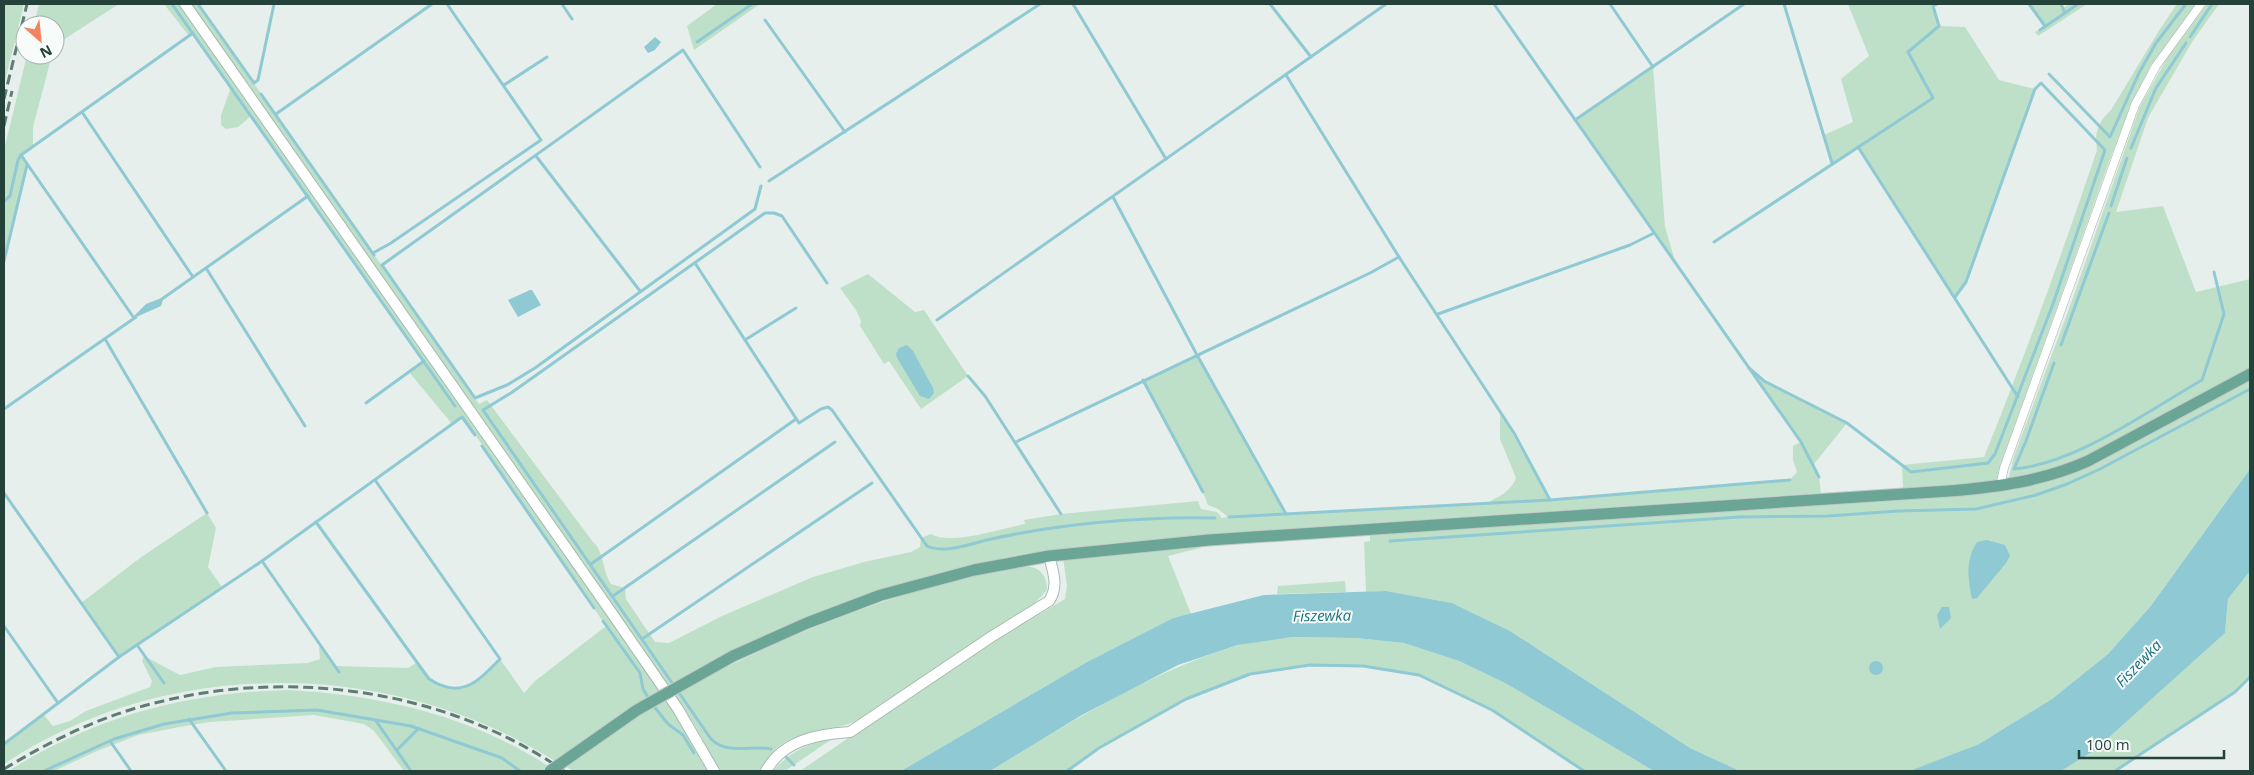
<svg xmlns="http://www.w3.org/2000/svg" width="2254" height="775" font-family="'Open Sans',sans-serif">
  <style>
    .green { fill: #bfe0c8 }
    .water { fill: #8ec9d4 }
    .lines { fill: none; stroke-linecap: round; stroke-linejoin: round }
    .stream { stroke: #8ec9d4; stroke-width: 3 }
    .street-casing { stroke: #a8b8b2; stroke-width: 9 }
    .secondary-casing { stroke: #a4bbb3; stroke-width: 12 }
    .primary-casing { stroke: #c2cac8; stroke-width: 13 }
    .street { stroke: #fff; stroke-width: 8 }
    .secondary { stroke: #fff; stroke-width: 10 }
    .primary { stroke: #6aa596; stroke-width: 11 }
    .rail { stroke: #5f7d75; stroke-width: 3; stroke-dasharray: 10 5; stroke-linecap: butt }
    .primary-bridge-casing { stroke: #c2cac8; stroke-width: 13; stroke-linecap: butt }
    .primary-bridge { stroke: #6aa596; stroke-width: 11 }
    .labels { text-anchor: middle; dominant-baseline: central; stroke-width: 4; stroke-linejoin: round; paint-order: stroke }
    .water-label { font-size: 15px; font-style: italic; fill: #1c6f80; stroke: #f7fbf9 }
  </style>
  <rect width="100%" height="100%" fill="#e6efeb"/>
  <!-- green -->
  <g class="green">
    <path d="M 4,4 L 24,4 L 4,85 Z"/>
    <path d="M 39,4 L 119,4 L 66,38 L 55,48 L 55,25 L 34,25 Z"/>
    <path d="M 164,4 L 179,4 L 661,690 L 625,712 L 555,761 C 390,657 167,656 4,764 L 4,744 L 43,714 L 53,726 L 70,721 L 86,711 L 150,687 L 152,681 L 142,661 L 144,656 L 180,675 L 216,667 L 308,663 L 320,659 L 319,648 L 321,645 L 335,666 L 408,668 L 416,663 C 429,678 448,697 470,686 C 482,681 491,668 500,659 L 524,693 L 535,681 L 606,626 L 463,417 L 452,424 L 409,372 L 423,361 L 251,116 L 238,127 L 226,129 L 221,125 L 221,115 L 231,87 L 193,34 L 189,36 Z"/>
    <path d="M 191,4 L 198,4 L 479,404 L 487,400 L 593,542 C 604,551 602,570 611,584 L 625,588 L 626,599 L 655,642 L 669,643 L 722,616 L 813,577 L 864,562 L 911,552 L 920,547 L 921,538 L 931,534 C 950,546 1003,528 1025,524 L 1024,520 L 1061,514 L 1198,501 L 1201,509 L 1217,512 L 1222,518 L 1228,517 L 1218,509 L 1208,505 L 1203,492 L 1143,380 L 1197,355 L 1286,514 L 1487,503 C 1499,496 1511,492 1516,478 L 1500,439 L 1500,412 L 1550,500 L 1790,480 L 1797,472 L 1793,460 L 1793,446 L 1801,442 L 1749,368 L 1764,381 L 1847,423 L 1814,464 L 1819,477 L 1821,493 L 1226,533 L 1104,544 L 1054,550 L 859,598 C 792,621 730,652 668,686 Z"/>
    <path d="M 717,4 L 760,4 L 694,50 L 687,26 Z"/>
    <path d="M 1848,4 L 1937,4 L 1933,6 L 1939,26 L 1965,27 L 1999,80 L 2035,89 L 1966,282 L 1955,297 L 1858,147 L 1833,164 L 1824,135 L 1853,122 L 1841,79 L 1869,56 Z"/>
    <path d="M 2029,4 L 2061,4 L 2063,8 L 2069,4 L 2087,4 L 2038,36 L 2035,32 L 2045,26 Z"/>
    <path d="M 2177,4 L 2196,4 L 2151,65 L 2133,101 L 2110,159 L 2001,464 L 1997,483 L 1903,489 L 1902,465 L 1984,457 C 2025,356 2062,254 2097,150 C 2094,133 2098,122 2111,110 L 2160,29 Z"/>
    <path d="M 2207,4 L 2219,4 L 2192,42 L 2148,118 L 2116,212 L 2163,206 L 2196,292 L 2250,279 L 2250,369 L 2181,404 L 2105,447 L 2071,463 L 2008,481 L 2014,456 L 2070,306 L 2140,106 L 2169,55 Z"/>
    <path d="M 27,55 L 52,55 L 33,127 L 33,147 L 21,155 L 27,164 L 4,261 L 4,150 Z"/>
    <path d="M 1653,67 L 1665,227 L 1676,264 L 1575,120 Z"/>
    <path d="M 868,274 L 915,312 L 924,310 L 968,376 L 921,409 L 889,361 L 884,364 L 860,326 L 861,321 L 856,310 L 840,288 Z"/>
    <path d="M 2250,380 L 2250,469 L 2150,607 L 2108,654 L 2052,699 L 1979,744 L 1916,770 L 1740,771 L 1690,748 L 1510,631 L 1452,603 L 1386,591 L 1366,592 L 1364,542 L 1370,541 L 1370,534 L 1975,494 L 2025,487 L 2069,474 Z"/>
    <path d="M 207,513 L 216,528 L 208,567 L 222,587 L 119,657 L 81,603 L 140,558 Z"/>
    <path d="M 1204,544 L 1200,548 L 1168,556 L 1191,614 L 1173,618 L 1087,662 L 901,771 L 800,771 L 970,655 L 1065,599 L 1067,586 L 1063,558 Z"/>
    <path d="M 1025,566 C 1040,567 1047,575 1047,590 L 1035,603 L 856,721 C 817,738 784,724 760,771 L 720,771 L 694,724 L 675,694 C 786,634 900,587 1025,566 Z"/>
    <path d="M 2250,571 L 2250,677 L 2235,692 L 2115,771 L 2061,771 L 2095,750 L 2225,633 L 2228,599 Z"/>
    <path d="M 1345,581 L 1346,592 L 1277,594 L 1278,586 Z"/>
    <path d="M 1292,637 L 1356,638 L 1404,643 L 1459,661 L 1507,684 L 1654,771 L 1584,771 L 1492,710 L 1419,675 L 1363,666 L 1310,665 L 1250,674 L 1186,699 L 1099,748 L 1067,771 L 990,771 C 1068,724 1147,673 1236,646 C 1253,640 1273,639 1292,637 Z"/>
    <path d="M 288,690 C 380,695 470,715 548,766 L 542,771 L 404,771 L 374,731 L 364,724 L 314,715 L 210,722 L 185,726 L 138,735 L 97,751 L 54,771 L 8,771 C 98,716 183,693 288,690 Z"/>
    <path d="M 666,699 L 708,771 L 573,771 L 565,766 L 620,727 Z"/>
    <path d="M 832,739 L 785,771 L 773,771 C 790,752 807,743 832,739 Z"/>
  </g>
  <!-- water -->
  <g class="water">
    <path d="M 655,37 L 661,42 L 655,50 L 648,53 L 644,47 Z"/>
    <path d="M 530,290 L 532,290 L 541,305 L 518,317 L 508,300 Z"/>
    <path d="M 164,297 L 161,306 L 134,318 L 133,317 L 146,304 Z"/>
    <path d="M 907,345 L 913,351 L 933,388 L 934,393 L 929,399 L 920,396 L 897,358 L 896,354 L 899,348 Z"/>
    <path d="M 2250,469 L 2250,571 L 2228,599 L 2225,633 L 2095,750 L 2061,771 L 1910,771 L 1979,744 L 2052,699 L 2108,654 L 2150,607 Z"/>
    <path d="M 1987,540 L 2005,545 L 2010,556 L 2006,563 L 1977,598 L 1972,599 C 1968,577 1965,561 1977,542 Z"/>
    <path d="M 1386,591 L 1452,603 L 1510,631 L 1690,748 L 1740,771 L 1654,771 L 1507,684 L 1459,661 L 1404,643 L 1356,638 L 1292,637 L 1238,645 L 1178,665 L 1082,715 L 990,771 L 901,771 L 1087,662 L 1173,618 L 1264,595 Z"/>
    <path d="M 1942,607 L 1949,607 L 1951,618 L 1940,629 L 1937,615 Z"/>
    <circle cx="1876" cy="668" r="7"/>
  </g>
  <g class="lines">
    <!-- stream -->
    <g class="stream">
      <path d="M 172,4 L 455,406"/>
      <path d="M 198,4 L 254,83 L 258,80 L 274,4"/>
      <path d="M 562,4 L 572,19"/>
      <path d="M 1073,4 L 1166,159"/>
      <path d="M 1270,4 L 1311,57"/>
      <path d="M 1494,4 L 1801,442 L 1819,477"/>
      <path d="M 1610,4 L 1653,67"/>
      <path d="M 1784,4 L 1832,163"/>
      <path d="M 2029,4 L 2045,26"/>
      <path d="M 2061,4 L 2065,13"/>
      <path d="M 765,20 L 845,132"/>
      <path d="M 2040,30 L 2078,4"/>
      <path d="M 2190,37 L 2212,4"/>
      <path d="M 697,42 L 752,4"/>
      <path d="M 2049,74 L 2110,137 L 2139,73 L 2156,43 L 2186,4"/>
      <path d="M 1286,75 L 1399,257 L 1514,433 L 1550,500"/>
      <path d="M 504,85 L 547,57"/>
      <path d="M 261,94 L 374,255"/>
      <path d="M 82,112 L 193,277"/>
      <path d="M 276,114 L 432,4"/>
      <path d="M 1575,120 L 1744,4"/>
      <path d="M 1858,147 L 2018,397"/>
      <path d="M 2131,148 L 2156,88 L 2186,43"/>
      <path d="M 21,155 L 134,318"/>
      <path d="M 536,156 L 640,291"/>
      <path d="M 760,167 L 683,50 L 382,265 L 475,398 L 507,385 L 535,368 L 755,209 L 761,186"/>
      <path d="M 769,181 L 1040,4"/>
      <path d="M 1113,197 L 1197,355 L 1286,514"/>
      <path d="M 4,201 L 10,196 L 18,160 L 21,155 L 193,33"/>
      <path d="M 2111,206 L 2127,158"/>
      <path d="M 1714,242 L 1933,98 L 1908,52 L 1939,26 L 1933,6 L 1937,4"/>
      <path d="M 373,253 L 391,243 L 541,140 L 447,4"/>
      <path d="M 4,261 L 27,165"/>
      <path d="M 695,263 L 799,423 L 821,409 L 828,407 L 832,410 L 927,546 C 944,554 970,544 987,540 C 1057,524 1144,516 1215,518"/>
      <path d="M 206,268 L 305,426"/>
      <path d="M 162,299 L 308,196"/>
      <path d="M 1438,314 L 1630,245 L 1654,233"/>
      <path d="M 937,320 L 1386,4"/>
      <path d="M 105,339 L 207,513"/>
      <path d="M 745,340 L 796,308"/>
      <path d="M 2061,345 L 2109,213"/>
      <path d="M 2054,363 L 2026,441 L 2014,469 C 2075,464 2148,411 2202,380 L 2224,314 L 2214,272"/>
      <path d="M 1749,368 L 1764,381 L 1847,423 L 1911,472 L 1988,463 L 1995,454 L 2053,304 L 2105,150 L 2041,83 L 2035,89 L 1966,282 L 1955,297"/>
      <path d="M 968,376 L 985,396 L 1061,514"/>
      <path d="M 1143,380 L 1203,492"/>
      <path d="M 366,403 L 424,361"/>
      <path d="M 4,409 L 136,317"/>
      <path d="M 1016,442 L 1370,273 L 1399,257"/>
      <path d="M 482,446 L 594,608"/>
      <path d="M 4,493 L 119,657"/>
      <path d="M 1229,517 L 1550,500 L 1790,480"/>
      <path d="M 316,522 L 429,679 C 462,700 477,682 500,659 L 375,480"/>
      <path d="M 1390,541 L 1739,517 L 1828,516 L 1898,511 L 1976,509 L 2036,495 L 2067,484 L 2100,469 L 2250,389"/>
      <path d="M 262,561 L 339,672"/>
      <path d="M 591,564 L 796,419"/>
      <path d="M 613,596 L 835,442"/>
      <path d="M 603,621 L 640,673 L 643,689 L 649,699"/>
      <path d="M 4,626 L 58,703"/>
      <path d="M 642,639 L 872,483"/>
      <path d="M 137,645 L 164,683"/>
      <path d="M 652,704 L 668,724 L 683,735 L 694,753"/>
      <path d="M 189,719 L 226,771"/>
      <path d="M 376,721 L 411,771"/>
      <path d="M 110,741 L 131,771"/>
      <path d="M 4,744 L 119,657 L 262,561 L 462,417 L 475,435"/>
      <path d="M 771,749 C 751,745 727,755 711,739 L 483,410 L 511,393 L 765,213 L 774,213 L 782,216 L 827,283"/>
      <path d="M 397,750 L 419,728"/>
      <path d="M 786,757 L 794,765"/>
      <path d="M 44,771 L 114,739 L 164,724 L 232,713 L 317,710 L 411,726 L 502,758 L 520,771"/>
      <path d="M 1067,771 L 1099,748 L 1186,699 L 1250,674 L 1310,665 L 1363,666 L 1419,675 L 1492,710 L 1584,771"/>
      <path d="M 2115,771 L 2235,692 L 2250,677"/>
    </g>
    <defs>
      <path id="street" d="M 2000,487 L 2004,468 L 2135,105 L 2156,66 L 2201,4"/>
      <g id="secondary">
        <path d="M 185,4 L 609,609 L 678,709 L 714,771"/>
        <path d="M 766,771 C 783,740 818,734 850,732 L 991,637 L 1049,601 C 1059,587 1053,571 1049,556"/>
      </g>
      <path id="primary" d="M 733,656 L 807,623 L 881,595 L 974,570 L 1049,556 L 1209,540 L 1949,491 C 1998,487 2043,481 2088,461 L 2250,374"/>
    </defs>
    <!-- street casing -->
    <use href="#street" class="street-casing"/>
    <!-- secondary casing -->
    <use href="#secondary" class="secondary-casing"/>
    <!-- primary casing -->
    <use href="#primary" class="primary-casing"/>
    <!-- street -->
    <use href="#street" class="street"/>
    <!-- secondary -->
    <use href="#secondary" class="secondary"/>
    <!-- primary -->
    <use href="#primary" class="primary"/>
    <!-- rail -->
    <g class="rail">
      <path d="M 4,99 L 27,4"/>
      <path d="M 4,126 L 12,91"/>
      <path d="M 4,769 C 52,740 103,715 159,702 C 294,668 449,691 564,771"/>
    </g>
    <defs>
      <path id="primary-bridge" d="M 550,771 L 637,710 L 733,656"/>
    </defs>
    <!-- primary-bridge casing -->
    <use href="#primary-bridge" class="primary-bridge-casing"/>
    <!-- primary-bridge -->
    <use href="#primary-bridge" class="primary-bridge"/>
  </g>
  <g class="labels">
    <!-- water labels -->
    <g class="water-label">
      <text transform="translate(1322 615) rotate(-1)">Fiszewka</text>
      <text transform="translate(2138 663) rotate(-46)">Fiszewka</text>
    </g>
  </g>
  <!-- border -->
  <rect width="2254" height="775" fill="none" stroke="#24423a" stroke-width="10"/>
  <!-- north arrow -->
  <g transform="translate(40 40) rotate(153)"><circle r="24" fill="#f7fbf9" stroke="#a3b1ad"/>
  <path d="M0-4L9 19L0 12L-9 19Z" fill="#f4845f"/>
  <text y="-8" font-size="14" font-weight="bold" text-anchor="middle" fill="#24423a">N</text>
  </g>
  <!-- scale -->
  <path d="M2079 750v8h145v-8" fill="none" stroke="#24423a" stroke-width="2.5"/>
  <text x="2086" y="750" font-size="15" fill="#24423a" stroke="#f7fbf9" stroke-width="4" paint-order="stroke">100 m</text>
</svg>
